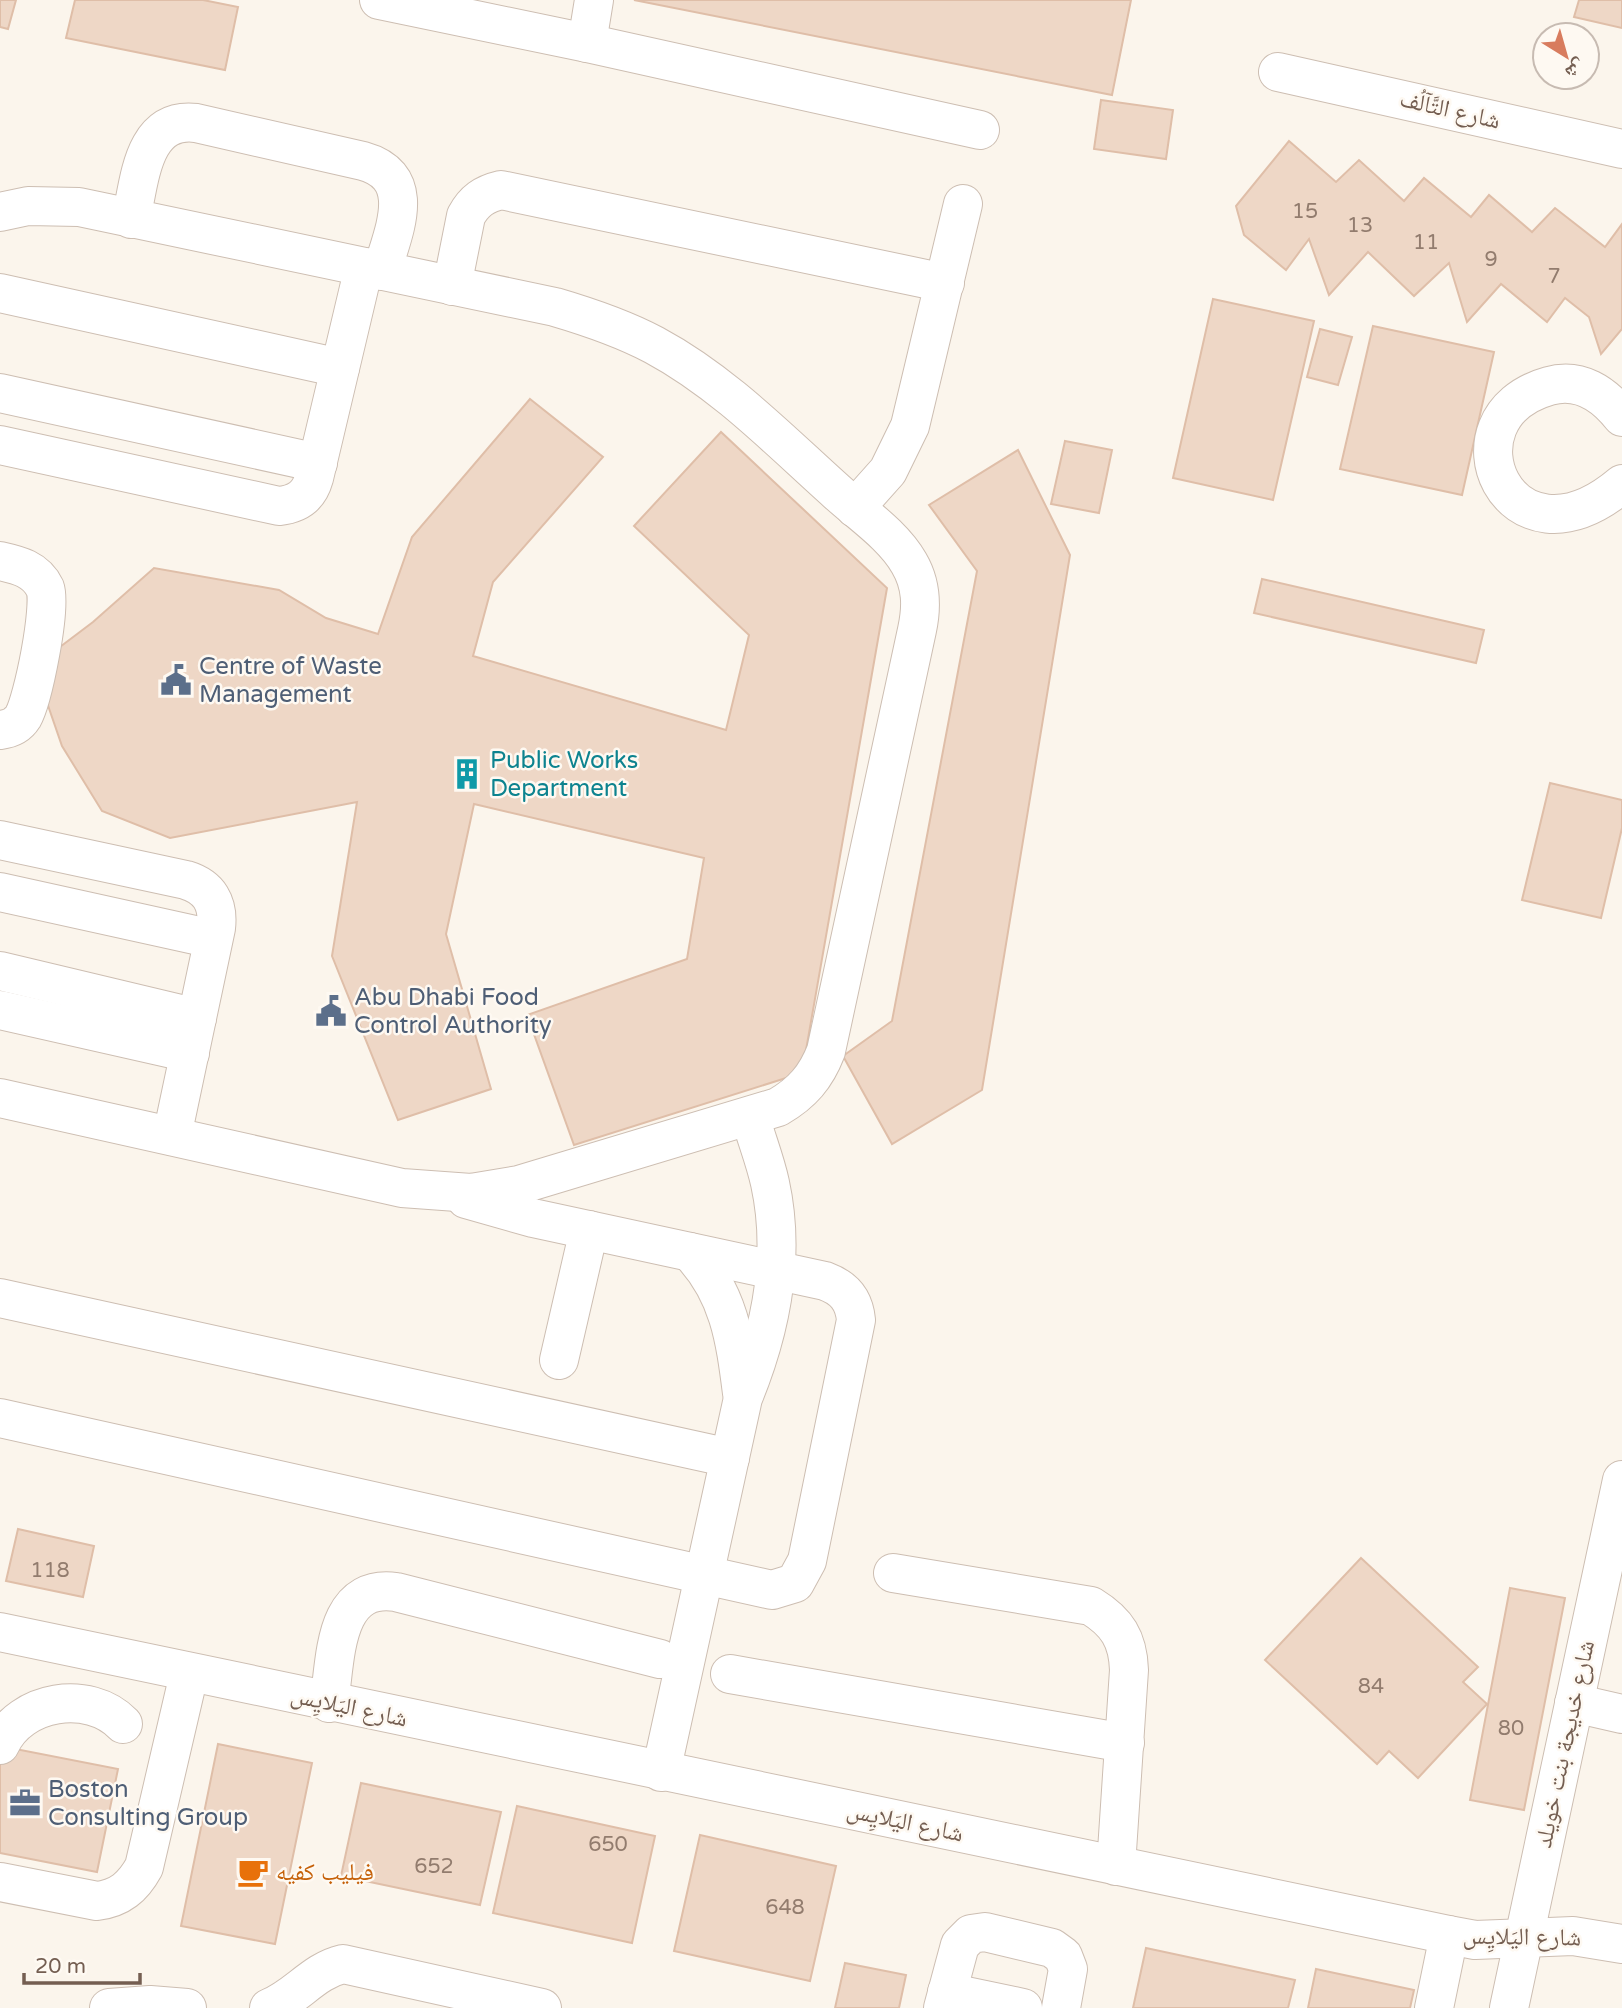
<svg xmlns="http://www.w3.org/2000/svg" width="1622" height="2008" font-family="'Varela Round','Noto Naskh Arabic',sans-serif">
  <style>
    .building { fill: #eed7c6; stroke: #dfbea8; stroke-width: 2 }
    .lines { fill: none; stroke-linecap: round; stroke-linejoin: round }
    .minor-casing { stroke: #cdbeb2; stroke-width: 40 }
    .minor { stroke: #fff; stroke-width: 38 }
    .labels { text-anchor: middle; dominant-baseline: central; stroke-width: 5; stroke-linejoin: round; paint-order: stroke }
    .number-label { font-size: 21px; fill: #927c6e }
    .street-label { font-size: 24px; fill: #745e51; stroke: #fef9f2 }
    .service-label { font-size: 24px; fill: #4e5e75; stroke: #fef9f2; text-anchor: start }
    .culture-label { font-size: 24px; fill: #0d838f; stroke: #fef9f2; text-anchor: start }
    .food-label { font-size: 24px; fill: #c56008; stroke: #fef9f2; text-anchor: start }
  </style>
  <rect width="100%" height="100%" fill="#fbf5ec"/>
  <!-- building -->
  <g class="building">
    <path d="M 0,0 L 16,0 L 8,29 L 0,27 Z"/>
    <path d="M 75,0 L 203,0 L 238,7 L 225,70 L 66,38 Z"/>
    <path d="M 634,0 L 1131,0 L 1112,95 Z"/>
    <path d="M 1579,0 L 1622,0 L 1622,28 L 1574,17 Z"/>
    <path d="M 1101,100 L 1173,110 L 1166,159 L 1094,149 Z"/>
    <path d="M 1289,141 L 1336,182 L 1359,160 L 1404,201 L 1424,178 L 1471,217 L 1489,195 L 1532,232 L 1555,208 L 1605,247 L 1622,224 L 1622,329 L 1601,354 L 1589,317 L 1565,298 L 1547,322 L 1501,284 L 1467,322 L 1449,263 L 1414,296 L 1368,252 L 1329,295 L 1309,239 L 1286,270 L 1244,235 L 1236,206 Z"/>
    <path d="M 1213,299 L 1314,321 L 1273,500 L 1173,478 Z"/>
    <path d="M 1373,326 L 1494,352 L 1462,495 L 1340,469 Z"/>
    <path d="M 1320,329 L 1352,337 L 1338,385 L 1307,377 Z"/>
    <path d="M 530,399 L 603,457 L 493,582 L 473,656 L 726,730 L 749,635 L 634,526 L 721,432 L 887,588 L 802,1073 L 574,1145 L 527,1015 L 687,959 L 704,858 L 474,804 L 446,934 L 491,1089 L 398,1120 L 332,956 L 357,802 L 170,838 L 102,811 L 62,746 L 43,691 L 48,656 L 93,622 L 154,568 L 279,590 L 326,618 L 378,634 L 412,537 Z"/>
    <path d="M 1065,441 L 1112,450 L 1099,513 L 1051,504 Z"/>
    <path d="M 1018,450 L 1070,555 L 982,1090 L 892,1144 L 843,1056 L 892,1021 L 977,571 L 929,505 Z"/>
    <path d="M 1262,579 L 1484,630 L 1476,663 L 1254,613 Z"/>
    <path d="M 1550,783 L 1622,800 L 1622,828 L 1601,918 L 1522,900 Z"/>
    <path d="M 18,1529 L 94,1546 L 83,1597 L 6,1581 Z"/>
    <path d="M 1361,1558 L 1478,1667 L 1463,1682 L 1487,1704 L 1418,1778 L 1389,1751 L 1377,1764 L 1265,1660 Z"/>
    <path d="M 1510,1588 L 1565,1598 L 1524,1810 L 1470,1800 Z"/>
    <path d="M 218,1744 L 312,1763 L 275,1944 L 181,1926 Z"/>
    <path d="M 0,1746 L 118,1769 L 97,1872 L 0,1853 Z"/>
    <path d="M 361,1783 L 501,1812 L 480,1905 L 341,1876 Z"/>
    <path d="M 517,1806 L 655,1836 L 632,1943 L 493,1913 Z"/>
    <path d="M 700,1835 L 836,1866 L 810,1981 L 674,1951 Z"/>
    <path d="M 1146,1948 L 1295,1980 L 1288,2008 L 1133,2008 Z"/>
    <path d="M 845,1963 L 906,1975 L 899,2008 L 835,2008 Z"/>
    <path d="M 1316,1969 L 1414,1990 L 1410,2008 L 1308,2008 Z"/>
  </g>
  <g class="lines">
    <defs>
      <g id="minor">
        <path d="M 379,0 L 587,43 L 980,130"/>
        <path d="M 587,43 L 594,0"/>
        <path d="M 1278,72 L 1622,149"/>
        <path d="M 0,212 L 28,206 L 79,207 L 555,307 C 589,317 622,328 654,345 C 723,382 779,440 837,492 C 861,514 893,535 909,563 C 922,585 922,607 917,630 L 826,1051 C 816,1077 802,1093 778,1107 L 519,1185 L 471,1193 L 402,1188 L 0,1098"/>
        <path d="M 131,219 C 140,180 142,117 196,123 L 363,161 C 420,177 393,232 382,271"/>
        <path d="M 452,286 L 466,216 C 474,201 484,194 501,190 L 945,283"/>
        <path d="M 0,293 L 340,368"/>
        <path d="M 0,393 L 318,463"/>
        <path d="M 1622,417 C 1604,394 1580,377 1549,386 C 1438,417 1508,580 1622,484"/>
        <path d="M 0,445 L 279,506 C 298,504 309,496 314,478 L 364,267"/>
        <path d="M 855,508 L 888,471 L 910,426 L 963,204"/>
        <path d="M 0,561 C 18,565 36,569 45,588 C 52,606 33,700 23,717 C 18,725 9,729 0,730"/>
        <path d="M 0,840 L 186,880 C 209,887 219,903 216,928 L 172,1136"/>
        <path d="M 0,892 L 213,939"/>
        <path d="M 0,971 L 197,1018"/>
        <path d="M 0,1010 L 190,1053"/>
        <path d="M 690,1252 C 729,1293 735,1338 742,1393"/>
        <path d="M 0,1298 L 730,1458"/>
        <path d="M 559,1360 L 589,1230"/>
        <path d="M 0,1418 L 772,1590 L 795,1583 L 807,1561 L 856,1320 C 854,1299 844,1288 825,1281 L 533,1218 L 466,1199"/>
        <path d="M 893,1573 L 1091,1606 C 1117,1622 1128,1639 1129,1670 L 1116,1866"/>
        <path d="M 0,1632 L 1449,1935 L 1475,1940 L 1573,1936 L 1622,1944"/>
        <path d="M 730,1674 L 1125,1743"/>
        <path d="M 329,1703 C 336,1659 333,1583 396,1592 L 660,1659"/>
        <path d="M 1574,1703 L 1622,1714"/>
        <path d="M 0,1745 C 20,1700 89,1689 123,1724"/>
        <path d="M 661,1772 L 743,1398 C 771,1330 786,1256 770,1183 C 765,1160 756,1138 750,1116"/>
        <path d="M 0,1882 L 97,1901 C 120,1898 133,1887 144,1867 L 189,1674"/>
        <path d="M 947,1992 L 1023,2008"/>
        <path d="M 109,2008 L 150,2005 L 187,2008"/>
        <path d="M 269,2008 C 297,1997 313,1971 343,1964 L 542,2008"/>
        <path d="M 943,2008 L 960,1945 L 971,1934 L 985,1932 L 1052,1948 L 1063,1956 L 1068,1969 L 1061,2008"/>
        <path d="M 1434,2008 L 1449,1935"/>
        <path d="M 1509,2008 L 1622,1480"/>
      </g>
    </defs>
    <!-- minor casing -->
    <use href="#minor" class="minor-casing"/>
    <!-- minor -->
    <use href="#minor" class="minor"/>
  </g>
  <!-- icons -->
  <defs>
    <symbol id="civic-bare" viewBox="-9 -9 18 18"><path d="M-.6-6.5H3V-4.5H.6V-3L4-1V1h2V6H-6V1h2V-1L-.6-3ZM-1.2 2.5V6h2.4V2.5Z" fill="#5c6f8a" stroke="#fef9f2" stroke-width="2.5" paint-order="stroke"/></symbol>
    <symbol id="building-bare" viewBox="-9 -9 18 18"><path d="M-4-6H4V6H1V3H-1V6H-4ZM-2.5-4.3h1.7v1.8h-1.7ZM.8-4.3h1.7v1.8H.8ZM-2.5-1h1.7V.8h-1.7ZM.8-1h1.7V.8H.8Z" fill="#0f9aa8" stroke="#fef9f2" stroke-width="2.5" paint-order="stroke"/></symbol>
    <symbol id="office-bare" viewBox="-9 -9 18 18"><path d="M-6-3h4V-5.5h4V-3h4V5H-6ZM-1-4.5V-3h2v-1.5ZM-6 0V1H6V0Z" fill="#5c6f8a" stroke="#fef9f2" stroke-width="2.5" paint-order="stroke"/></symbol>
    <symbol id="cafe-bare" viewBox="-9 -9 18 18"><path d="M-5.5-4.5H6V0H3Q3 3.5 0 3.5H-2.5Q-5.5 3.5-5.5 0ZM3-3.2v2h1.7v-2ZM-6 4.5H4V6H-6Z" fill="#e8710a" stroke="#fef9f2" stroke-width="2.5" paint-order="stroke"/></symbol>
  </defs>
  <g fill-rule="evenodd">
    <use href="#civic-bare" x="154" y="658" width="44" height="44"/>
    <use href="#building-bare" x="445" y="752" width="44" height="44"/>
    <use href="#civic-bare" x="309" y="989" width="44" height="44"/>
    <use href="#office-bare" x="3" y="1781" width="44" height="44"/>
    <use href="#cafe-bare" x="231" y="1850" width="44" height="44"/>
  </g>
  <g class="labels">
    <!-- number labels -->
    <g class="number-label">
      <text x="1305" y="211">15</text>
      <text x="1360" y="225">13</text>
      <text x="1426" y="242">11</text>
      <text x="1491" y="259">9</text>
      <text x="1554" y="276">7</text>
      <text x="50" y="1570">118</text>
      <text x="1371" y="1686">84</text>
      <text x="1511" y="1728">80</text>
      <text x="608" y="1844">650</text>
      <text x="434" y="1866">652</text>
      <text x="785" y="1907">648</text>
    </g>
    <!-- street labels -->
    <g class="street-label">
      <text transform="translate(1450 110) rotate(13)">شارع التَّآلُف</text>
      <text transform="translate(349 1707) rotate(12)">شارع اليَلايِس</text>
      <text transform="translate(1565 1744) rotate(-78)">شارع خديجة بنت خويلد</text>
      <text transform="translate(905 1822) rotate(12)">شارع اليَلايِس</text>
      <text transform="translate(1522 1937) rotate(1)">شارع اليَلايِس</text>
    </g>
    <!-- service labels -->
    <g class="service-label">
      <text x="199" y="666">Centre of Waste<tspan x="199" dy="28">Management</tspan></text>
      <text x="354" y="997">Abu Dhabi Food<tspan x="354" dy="28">Control Authority</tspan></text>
      <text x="48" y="1789">Boston<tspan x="48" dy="28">Consulting Group</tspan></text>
    </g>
    <!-- culture labels -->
    <g class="culture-label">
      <text x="490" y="760">Public Works<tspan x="490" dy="28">Department</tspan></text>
    </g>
    <!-- food labels -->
    <g class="food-label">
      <text x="276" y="1872">فيليب كفيه</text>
    </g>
  </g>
  <!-- north arrow -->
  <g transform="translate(1566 56) rotate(143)"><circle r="33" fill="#fef9f2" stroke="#c7bbb2" stroke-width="2"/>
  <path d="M0-5L12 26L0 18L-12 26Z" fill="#d87c5e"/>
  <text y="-10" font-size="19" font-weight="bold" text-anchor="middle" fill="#745e51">ش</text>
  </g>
  <!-- scale -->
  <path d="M24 1973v10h116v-10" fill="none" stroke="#745e51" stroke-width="3.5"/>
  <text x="35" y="1973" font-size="21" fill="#745e51" stroke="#fef9f2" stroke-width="5" paint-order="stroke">20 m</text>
</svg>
